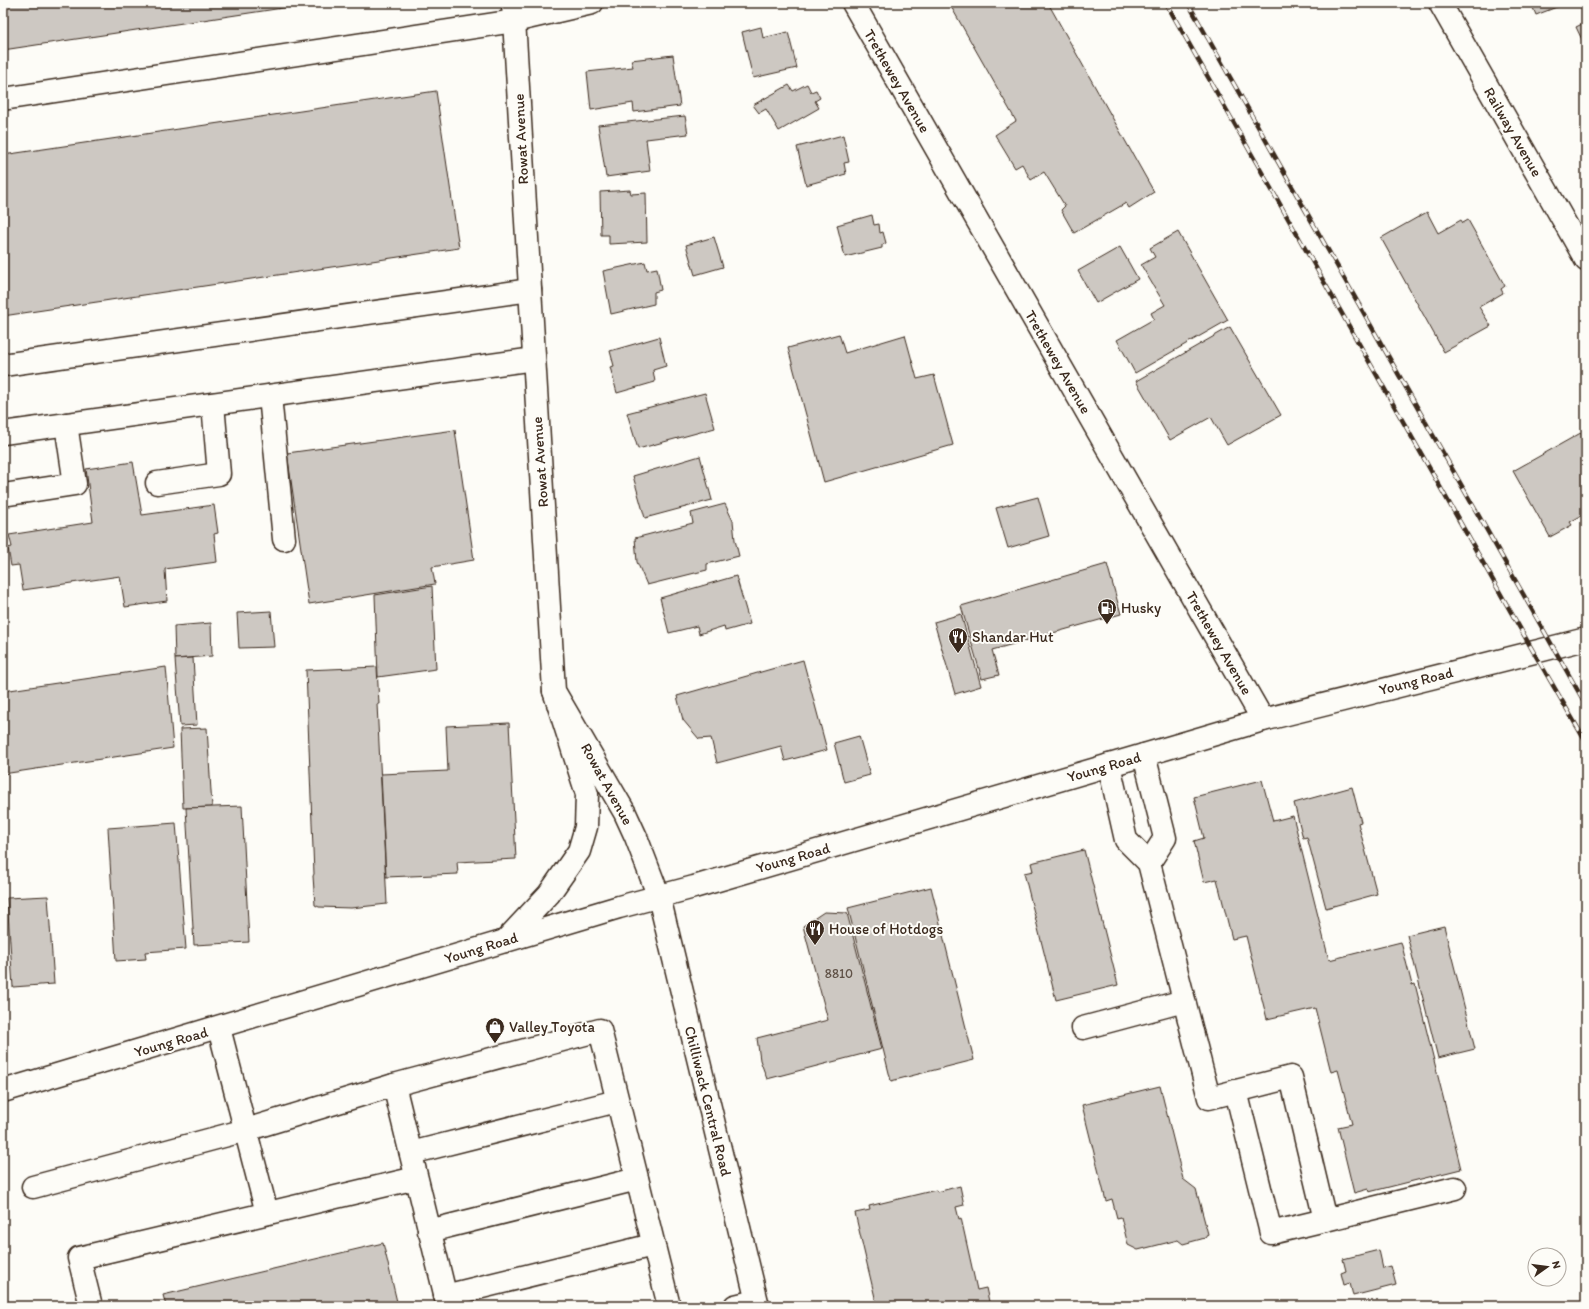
<svg xmlns="http://www.w3.org/2000/svg" width="1589" height="1309" font-family="Itim,sans-serif">
  <style>
    .building { fill: #cdc8c2; stroke: #3b2a1e }
    .lines { fill: none; stroke-linecap: round; stroke-linejoin: round }
    .minor-casing { stroke: #3b2a1e; stroke-width: 25 }
    .major-casing { stroke: #3b2a1e; stroke-width: 25 }
    .minor { stroke: #fdfcf7; stroke-width: 22 }
    .major { stroke: #fdfcf7; stroke-width: 22 }
    .rail-casing { stroke: #3b2a1e; stroke-width: 4.5 }
    .rail { stroke: #fdfcf7; stroke-width: 3; stroke-dasharray: 9; stroke-linecap: butt }
    .labels { text-anchor: middle; dominant-baseline: central; stroke-width: 4; stroke-linejoin: round; paint-order: stroke }
    .number-label { font-size: 13px; fill: #605247 }
    .street-label { font-size: 15px; fill: #3b2a1e; stroke: #fdfcf7 }
    .poi-label { font-size: 15px; fill: #3b2a1e; stroke: #fdfcf7; text-anchor: start }
  </style>
  <rect width="100%" height="100%" fill="#fdfcf7"/>
  <filter id="ink" filterUnits="userSpaceOnUse"><feTurbulence type="fractalNoise" baseFrequency=".025" numOctaves="2"/><feDisplacementMap in="SourceGraphic" scale="8" xChannelSelector="R" yChannelSelector="G"/><feConvolveMatrix kernelMatrix="1 2 1 2 8 2 1 2 1" color-interpolation-filters="sRGB"/></filter>
  <g filter="url(#ink)">
    <!-- building -->
    <g class="building">
      <path d="M 3,3 L 316,3 L 3,50 Z"/>
      <path d="M 949,3 L 1048,3 L 1154,192 L 1129,208 L 1126,203 L 1074,233 L 1061,210 L 1065,206 L 1044,172 L 1031,180 L 1022,164 L 1015,168 L 995,135 L 1016,121 Z"/>
      <path d="M 1531,3 L 1567,3 L 1536,15 Z"/>
      <path d="M 1586,22 L 1586,48 L 1576,27 Z"/>
      <path d="M 761,27 L 763,38 L 788,32 L 797,68 L 753,78 L 742,32 Z"/>
      <path d="M 673,55 L 680,106 L 634,112 L 633,103 L 591,110 L 587,72 L 633,67 L 631,60 Z"/>
      <path d="M 807,84 L 811,92 L 816,90 L 820,98 L 815,101 L 819,108 L 779,131 L 766,109 L 759,113 L 753,105 L 789,85 L 793,91 Z"/>
      <path d="M 436,91 L 459,248 L 3,316 L 3,155 Z"/>
      <path d="M 685,116 L 688,134 L 646,139 L 650,171 L 606,177 L 598,125 Z"/>
      <path d="M 843,135 L 849,162 L 844,163 L 846,174 L 806,185 L 797,147 Z"/>
      <path d="M 630,190 L 631,194 L 646,193 L 647,242 L 609,244 L 609,235 L 601,235 L 600,192 Z"/>
      <path d="M 1427,212 L 1438,233 L 1461,220 L 1463,223 L 1468,220 L 1505,286 L 1501,289 L 1503,293 L 1479,307 L 1491,326 L 1444,352 L 1381,238 Z"/>
      <path d="M 872,215 L 874,225 L 879,224 L 880,233 L 883,232 L 886,243 L 882,245 L 882,248 L 845,257 L 837,225 Z"/>
      <path d="M 1178,232 L 1228,320 L 1135,373 L 1117,340 L 1154,319 L 1151,313 L 1165,305 L 1141,265 L 1155,257 L 1150,248 Z"/>
      <path d="M 714,237 L 723,267 L 695,275 L 686,245 Z"/>
      <path d="M 1120,247 L 1138,279 L 1096,303 L 1078,271 Z"/>
      <path d="M 645,262 L 647,270 L 657,268 L 661,290 L 654,292 L 654,304 L 611,314 L 603,271 Z"/>
      <path d="M 1230,327 L 1281,415 L 1227,445 L 1211,417 L 1170,440 L 1136,381 Z"/>
      <path d="M 839,334 L 845,353 L 905,335 L 917,379 L 934,375 L 953,445 L 824,482 L 788,348 Z"/>
      <path d="M 659,337 L 666,366 L 653,370 L 655,382 L 617,393 L 610,367 L 614,366 L 610,351 Z"/>
      <path d="M 705,393 L 715,428 L 638,449 L 627,413 Z"/>
      <path d="M 455,430 L 474,560 L 432,567 L 435,584 L 309,604 L 287,453 Z"/>
      <path d="M 1586,430 L 1586,513 L 1570,522 L 1572,525 L 1550,537 L 1513,471 Z"/>
      <path d="M 700,456 L 712,500 L 645,518 L 633,476 Z"/>
      <path d="M 133,462 L 142,515 L 214,505 L 218,533 L 214,534 L 217,562 L 165,569 L 167,601 L 125,607 L 120,576 L 23,590 L 19,565 L 11,566 L 8,548 L 12,547 L 9,535 L 93,522 L 86,469 Z"/>
      <path d="M 1038,497 L 1049,536 L 1008,548 L 996,508 Z"/>
      <path d="M 725,504 L 733,521 L 735,540 L 739,556 L 707,564 L 707,570 L 647,585 L 637,562 L 635,538 L 693,523 L 691,513 Z"/>
      <path d="M 1107,564 L 1121,614 L 992,650 L 999,675 L 982,679 L 961,606 Z"/>
      <path d="M 736,576 L 750,624 L 725,631 L 724,626 L 699,634 L 697,626 L 669,633 L 660,598 Z"/>
      <path d="M 432,586 L 436,669 L 378,677 L 375,595 Z"/>
      <path d="M 271,611 L 274,647 L 239,648 L 237,613 Z"/>
      <path d="M 961,614 L 981,686 L 955,694 L 934,622 Z"/>
      <path d="M 211,623 L 212,656 L 175,659 L 174,626 Z"/>
      <path d="M 193,658 L 197,725 L 180,726 L 175,659 Z"/>
      <path d="M 803,660 L 827,750 L 785,761 L 781,746 L 717,763 L 711,738 L 699,739 L 683,720 L 677,696 Z"/>
      <path d="M 166,667 L 173,748 L 3,774 L 3,691 Z"/>
      <path d="M 377,667 L 379,704 L 377,704 L 387,904 L 351,908 L 319,907 L 315,905 L 313,876 L 314,874 L 306,670 Z"/>
      <path d="M 509,723 L 516,859 L 457,862 L 458,874 L 386,877 L 381,774 L 448,771 L 446,726 Z"/>
      <path d="M 207,728 L 212,807 L 183,808 L 180,729 Z"/>
      <path d="M 859,736 L 870,775 L 844,782 L 834,743 Z"/>
      <path d="M 1262,780 L 1273,821 L 1293,816 L 1329,960 L 1401,942 L 1412,985 L 1415,984 L 1461,1169 L 1369,1192 L 1368,1189 L 1354,1193 L 1338,1127 L 1352,1124 L 1338,1070 L 1331,1072 L 1315,1008 L 1267,1019 L 1246,936 L 1232,939 L 1217,879 L 1204,882 L 1194,841 L 1204,838 L 1194,797 Z"/>
      <path d="M 1352,787 L 1361,822 L 1358,823 L 1377,894 L 1326,908 L 1307,837 L 1303,838 L 1294,803 Z"/>
      <path d="M 242,806 L 249,942 L 194,945 L 186,808 Z"/>
      <path d="M 176,823 L 186,949 L 145,952 L 146,959 L 116,961 L 108,828 Z"/>
      <path d="M 1084,850 L 1118,985 L 1056,1000 L 1024,873 L 1033,871 L 1031,863 Z"/>
      <path d="M 931,887 L 974,1060 L 891,1081 L 848,908 Z"/>
      <path d="M 48,896 L 54,984 L 13,987 L 7,898 Z"/>
      <path d="M 824,912 L 847,913 L 882,1049 L 767,1079 L 760,1060 L 757,1038 L 828,1020 L 803,926 Z"/>
      <path d="M 1444,926 L 1475,1049 L 1438,1058 L 1407,935 Z"/>
      <path d="M 1160,1086 L 1183,1179 L 1196,1189 L 1208,1234 L 1205,1238 L 1183,1244 L 1178,1240 L 1138,1250 L 1128,1245 L 1121,1217 L 1117,1218 L 1112,1199 L 1106,1201 L 1082,1105 Z"/>
      <path d="M 960,1186 L 964,1205 L 956,1207 L 959,1219 L 961,1218 L 977,1290 L 986,1288 L 990,1306 L 877,1306 L 855,1213 L 870,1210 L 869,1206 L 936,1190 L 937,1192 Z"/>
      <path d="M 383,1243 L 398,1306 L 166,1306 L 163,1295 Z"/>
      <path d="M 1379,1250 L 1383,1268 L 1391,1266 L 1396,1285 L 1353,1296 L 1350,1283 L 1344,1285 L 1341,1273 L 1346,1271 L 1343,1259 Z"/>
    </g>
    <g class="lines">
      <defs>
        <g id="minor">
          <path d="M 513,3 L 554,691 L 625,813 L 636,837 L 659,897 L 758,1306"/>
          <path d="M 853,3 L 1263,720"/>
          <path d="M 1440,3 L 1586,260"/>
          <path d="M 3,99 L 514,21 L 592,3"/>
          <path d="M 3,365 L 530,290"/>
          <path d="M 270,396 L 284,539"/>
          <path d="M 3,433 L 534,359"/>
          <path d="M 157,483 L 219,474 L 213,404"/>
          <path d="M 3,495 L 75,484 L 66,424"/>
          <path d="M 1144,755 L 1165,838 L 1149,863 L 1209,1098 L 1291,1077 L 1325,1220 L 1455,1188"/>
          <path d="M 1109,765 L 1126,840 L 1149,863"/>
          <path d="M 219,1028 L 267,1213"/>
          <path d="M 1083,1028 L 1184,1001"/>
          <path d="M 1236,1091 L 1271,1233 L 1325,1220"/>
          <path d="M 411,1153 L 617,1101"/>
          <path d="M 33,1187 L 246,1130 L 394,1085"/>
          <path d="M 429,1231 L 637,1179"/>
          <path d="M 445,1296 L 653,1245"/>
          <path d="M 91,1306 L 79,1258 L 416,1178"/>
          <path d="M 448,1306 L 394,1085 L 600,1030 L 669,1306"/>
          <path d="M 735,1306 L 756,1301"/>
        </g>
        <g id="major">
          <path d="M 505,941 L 549,894 L 579,851 L 586,827 L 587,794 L 554,691"/>
          <path d="M 3,1091 L 619,907 L 694,887 L 1263,720 L 1586,639"/>
        </g>
      </defs>
      <!-- minor casing -->
      <use href="#minor" class="minor-casing"/>
      <!-- major casing -->
      <use href="#major" class="major-casing"/>
      <!-- minor -->
      <use href="#minor" class="minor"/>
      <!-- major -->
      <use href="#major" class="major"/>
      <defs>
        <g id="rail">
          <path d="M 1166,3 L 1533,651 L 1586,742"/>
          <path d="M 1188,3 L 1586,705"/>
        </g>
      </defs>
      <!-- rail casing -->
      <use href="#rail" class="rail-casing"/>
      <!-- rail -->
      <use href="#rail" class="rail"/>
    </g>
  </g>
  <!-- icons -->
  <defs>
    <symbol id="fuel-pin" viewBox="-11 -11 22 30"><path d="M0 17L-7.5 6A9.5 9.5 0 1 1 7.5 6Z" fill="#3b2a1e" stroke="#fdfcf7"/><path d="M-5.5-6h7V0h2V4h1.3V-2.5L3-4.5l.8-.8L6-3V5H2.5V1h-1V6h-7ZM-4.2-4.7v3.2H.2V-4.7Z" fill="#fff"/></symbol>
    <symbol id="restaurant-pin" viewBox="-11 -11 22 30"><path d="M0 17L-7.5 6A9.5 9.5 0 1 1 7.5 6Z" fill="#3b2a1e" stroke="#fdfcf7"/><path d="M-5-6h1v4h1v-4h1v4h1v-4h1v5L-1.5 .5V6h-2V.5L-5-1ZM5-6V6H3V1.5H1.5Q1.5-4 5-6Z" fill="#fff"/></symbol>
    <symbol id="shop-pin" viewBox="-11 -11 22 30"><path d="M0 17L-7.5 6A9.5 9.5 0 1 1 7.5 6Z" fill="#3b2a1e" stroke="#fdfcf7"/><path d="M-5-2.5h2.3a2.7 3.5 0 0 1 5.4 0H5L5.5 6h-11ZM-1.5-2.5h3a1.5 2.3 0 0 0-3 0Z" fill="#fff"/></symbol>
  </defs>
  <g fill-rule="evenodd">
    <use href="#fuel-pin" x="1096" y="597" width="22" height="30"/>
    <use href="#restaurant-pin" x="947" y="626" width="22" height="30"/>
    <use href="#restaurant-pin" x="804" y="918" width="22" height="30"/>
    <use href="#shop-pin" x="484" y="1016" width="22" height="30"/>
  </g>
  <g class="labels">
    <!-- number labels -->
    <g class="number-label">
      <text x="839" y="973">8810</text>
    </g>
    <!-- street labels -->
    <g class="street-label">
      <text transform="translate(897 81) rotate(60)">Trethewey Avenue</text>
      <text transform="translate(1513 132) rotate(60)">Railway Avenue</text>
      <text transform="translate(521 139) rotate(-93)">Rowat Avenue</text>
      <text transform="translate(1058 362) rotate(60)">Trethewey Avenue</text>
      <text transform="translate(540 462) rotate(-94)">Rowat Avenue</text>
      <text transform="translate(1219 643) rotate(60)">Trethewey Avenue</text>
      <text transform="translate(1416 681) rotate(-14)">Young Road</text>
      <text transform="translate(1104 767) rotate(-16)">Young Road</text>
      <text transform="translate(607 784) rotate(61)">Rowat Avenue</text>
      <text transform="translate(793 858) rotate(-16)">Young Road</text>
      <text transform="translate(481 948) rotate(-17)">Young Road</text>
      <text transform="translate(171 1042) rotate(-16)">Young Road</text>
      <text transform="translate(708 1101) rotate(76)">Chilliwack Central Road</text>
    </g>
    <!-- poi labels -->
    <g class="poi-label">
      <text x="1121" y="608">Husky</text>
      <text x="972" y="637">Shandar Hut</text>
      <text x="829" y="929">House of Hotdogs</text>
      <text x="509" y="1027">Valley Toyota</text>
    </g>
  </g>
  <!-- margin -->
  <rect width="1589" height="1309" fill="none" stroke="#fdfcf7" stroke-width="16"/>
  <rect x="8" y="8" width="1573" height="1293" fill="none" stroke="#3b2a1e" stroke-width="1.5" filter="url(#ink)"/>
  <!-- north arrow -->
  <g transform="translate(1547 1267) rotate(76)"><circle r="19" fill="#fdfcf7" stroke="#afa8a0"/>
  <path d="M0-3L7 15L0 10L-7 15Z" fill="#3b2a1e"/>
  <text y="-6" font-size="11" font-weight="bold" text-anchor="middle" fill="#3b2a1e">N</text>
  </g>
</svg>
